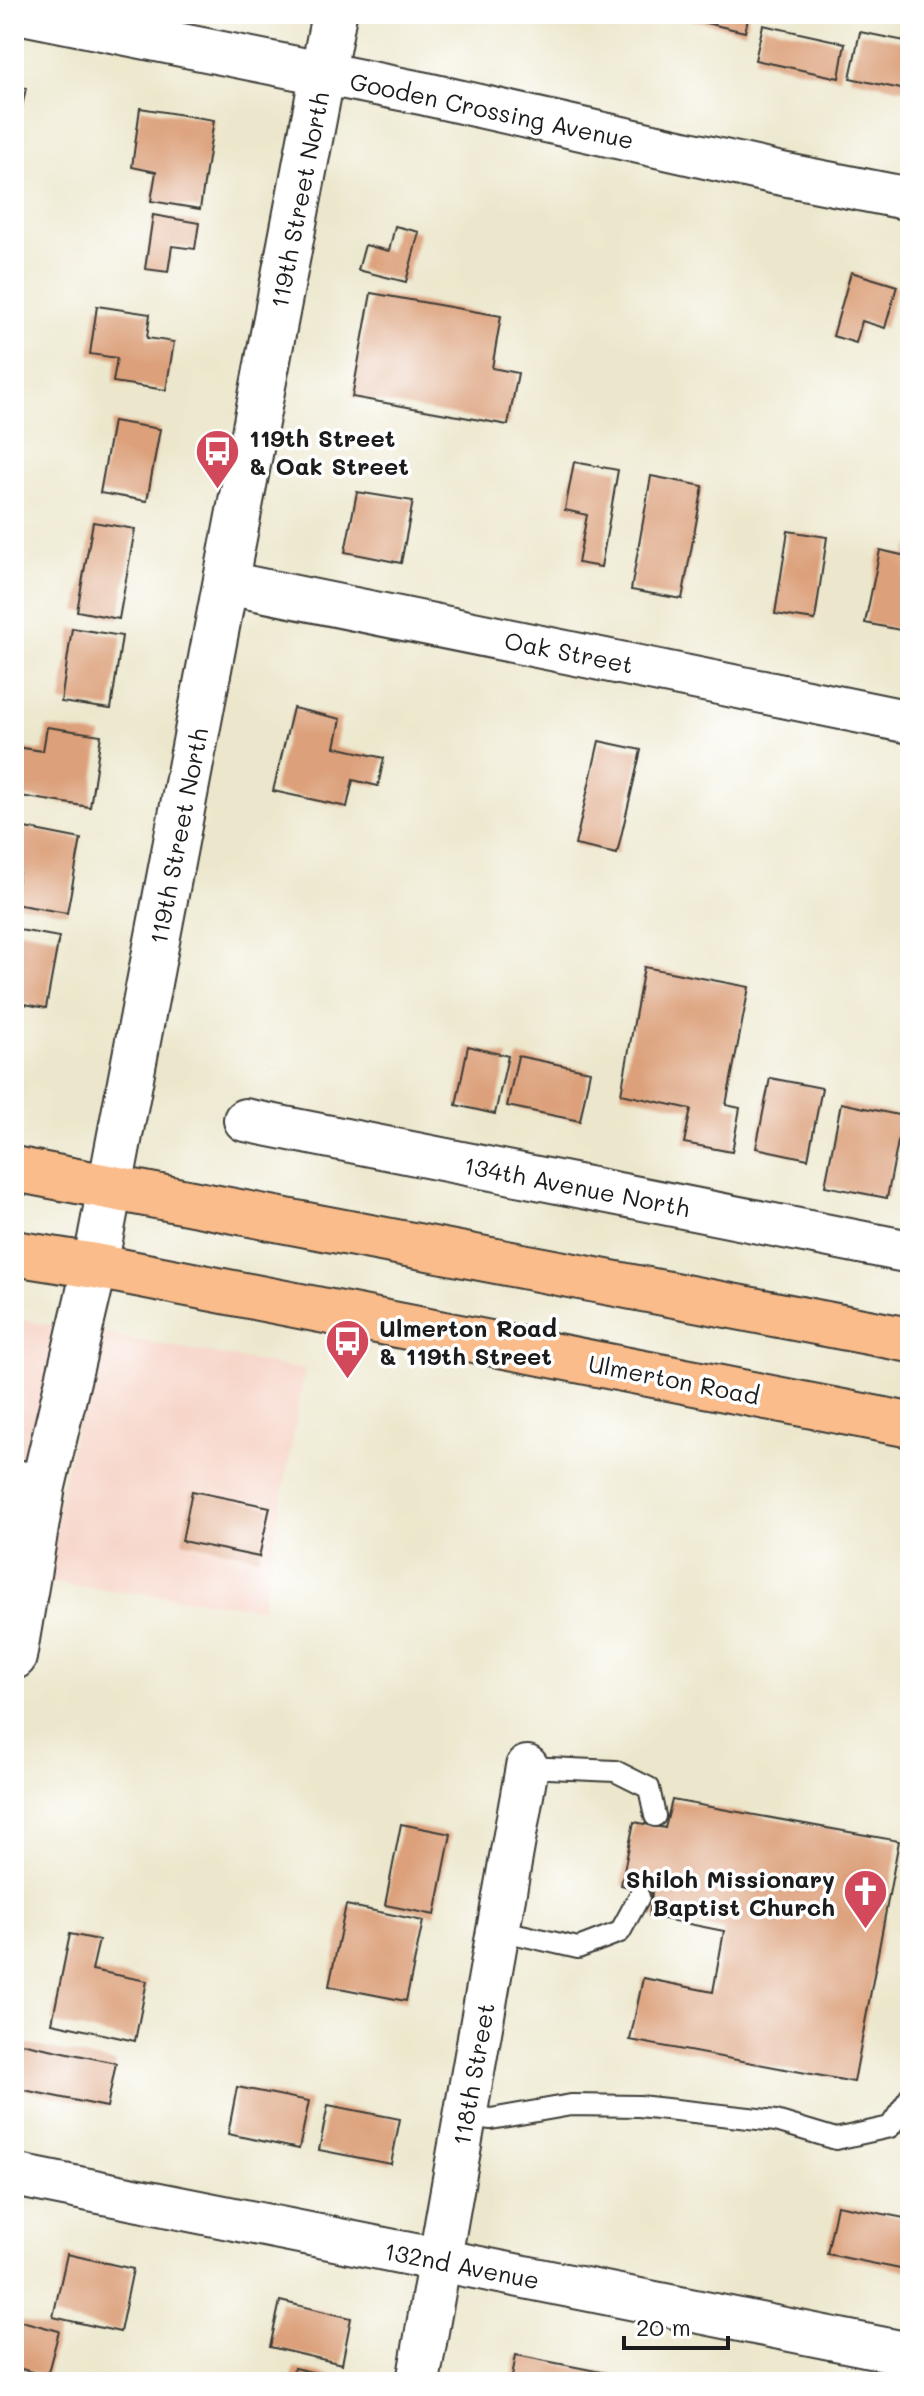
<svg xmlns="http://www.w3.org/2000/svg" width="924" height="2396" font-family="Mali,sans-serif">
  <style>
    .built { fill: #f6d2c4 }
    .building { fill: #dca07a }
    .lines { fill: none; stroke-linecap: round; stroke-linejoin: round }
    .service-casing { stroke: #3b3a36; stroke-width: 24 }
    .minor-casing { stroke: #3b3a36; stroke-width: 46 }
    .tertiary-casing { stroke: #3b3a36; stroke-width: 48 }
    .primary-casing { stroke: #3b3a36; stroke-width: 48 }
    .service { stroke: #fff; stroke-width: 20 }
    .minor { stroke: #fff; stroke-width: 42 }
    .tertiary { stroke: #fff; stroke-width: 44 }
    .primary { stroke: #f9bc8a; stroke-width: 44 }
    .labels { text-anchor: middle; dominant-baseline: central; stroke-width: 7; stroke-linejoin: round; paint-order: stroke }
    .street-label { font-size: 24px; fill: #1c1c1c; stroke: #fff }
    .poi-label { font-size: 24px; font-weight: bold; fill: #1c1c1c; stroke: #fff; text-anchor: start }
  </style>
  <rect width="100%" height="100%" fill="#fff"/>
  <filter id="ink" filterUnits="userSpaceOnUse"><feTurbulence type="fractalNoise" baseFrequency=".0125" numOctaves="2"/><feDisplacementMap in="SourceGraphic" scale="16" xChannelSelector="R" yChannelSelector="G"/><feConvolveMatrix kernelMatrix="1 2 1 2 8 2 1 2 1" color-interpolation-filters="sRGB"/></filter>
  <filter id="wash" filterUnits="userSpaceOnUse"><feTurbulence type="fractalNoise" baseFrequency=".006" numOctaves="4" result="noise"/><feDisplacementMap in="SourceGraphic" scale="32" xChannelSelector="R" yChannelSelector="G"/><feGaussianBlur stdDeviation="1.8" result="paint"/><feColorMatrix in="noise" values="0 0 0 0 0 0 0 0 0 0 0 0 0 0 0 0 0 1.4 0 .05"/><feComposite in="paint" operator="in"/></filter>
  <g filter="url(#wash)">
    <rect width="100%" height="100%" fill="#ece7cc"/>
    <!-- built -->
    <g class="built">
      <path d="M 14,1318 L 62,1327 L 30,1463 L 14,1460 Z"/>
      <path d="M 98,1333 L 305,1370 L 262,1608 L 51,1583 L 42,1601 L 61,1490 Z"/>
    </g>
    <g id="blocks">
      <!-- building -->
      <g class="building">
        <path d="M 667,14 L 749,14 L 745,32 Z"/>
        <path d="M 763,25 L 845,43 L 839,78 L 755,60 Z"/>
        <path d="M 860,32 L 910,42 L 910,91 L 850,78 Z"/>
        <path d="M 14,86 L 26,88 L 15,140 L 14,140 Z"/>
        <path d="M 140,108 L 214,120 L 200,209 L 151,201 L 156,172 L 132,167 Z"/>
        <path d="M 153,215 L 199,223 L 195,249 L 172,246 L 168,272 L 145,269 Z"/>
        <path d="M 395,226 L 419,232 L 406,282 L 358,270 L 365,245 L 389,251 Z"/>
        <path d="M 851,272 L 897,286 L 885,328 L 862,321 L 856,343 L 833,336 Z"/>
        <path d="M 371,293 L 501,316 L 492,368 L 518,373 L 508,425 L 352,397 Z"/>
        <path d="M 97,306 L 150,314 L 147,338 L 174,342 L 166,390 L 113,382 L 117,358 L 90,354 Z"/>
        <path d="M 113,421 L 160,429 L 147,501 L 100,493 Z"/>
        <path d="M 574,462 L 618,470 L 601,567 L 578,563 L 587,515 L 565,510 Z"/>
        <path d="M 651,476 L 703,486 L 682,599 L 631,590 Z"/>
        <path d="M 357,492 L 413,501 L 401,563 L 345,552 Z"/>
        <path d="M 93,522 L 135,529 L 119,619 L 77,611 Z"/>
        <path d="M 788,531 L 827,537 L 815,620 L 775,614 Z"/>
        <path d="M 909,544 L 910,632 L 865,623 L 880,550 L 906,556 Z"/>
        <path d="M 72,628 L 122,636 L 111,709 L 61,702 Z"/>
        <path d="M 293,708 L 341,719 L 335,747 L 384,758 L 378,786 L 353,780 L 347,807 L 273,791 Z"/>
        <path d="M 47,727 L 101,735 L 90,807 L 14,795 L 16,747 L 43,751 Z"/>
        <path d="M 599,741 L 641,750 L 617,854 L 575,845 Z"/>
        <path d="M 25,828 L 81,839 L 67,913 L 14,904 Z"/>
        <path d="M 14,929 L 59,937 L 46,1008 L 14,1002 Z"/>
        <path d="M 644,967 L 749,987 L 726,1105 L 740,1108 L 732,1152 L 684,1143 L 691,1109 L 621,1094 Z"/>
        <path d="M 468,1046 L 508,1056 L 495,1114 L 456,1105 Z"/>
        <path d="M 518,1056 L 590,1071 L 580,1121 L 507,1106 Z"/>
        <path d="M 770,1078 L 822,1088 L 808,1159 L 756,1148 Z"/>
        <path d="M 841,1103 L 903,1116 L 887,1198 L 825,1186 Z"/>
        <path d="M 192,1491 L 270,1507 L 259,1557 L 182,1541 Z"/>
        <path d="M 672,1800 L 899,1841 L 854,2082 L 630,2040 L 643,1978 L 713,1992 L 724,1931 L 649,1916 L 652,1893 L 621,1885 L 634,1822 L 665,1828 Z"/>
        <path d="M 401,1824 L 451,1834 L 435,1915 L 385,1905 Z"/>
        <path d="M 346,1905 L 423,1921 L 406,2001 L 329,1986 Z"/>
        <path d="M 70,1934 L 99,1940 L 92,1970 L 147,1981 L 135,2041 L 52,2023 Z"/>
        <path d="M 21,2043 L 116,2063 L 107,2107 L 14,2088 Z"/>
        <path d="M 237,2087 L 309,2101 L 299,2149 L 228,2134 Z"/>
        <path d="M 328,2105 L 400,2119 L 391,2164 L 319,2150 Z"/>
        <path d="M 837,2205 L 910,2219 L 910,2271 L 827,2254 Z"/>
        <path d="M 67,2254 L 133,2269 L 120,2332 L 53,2317 Z"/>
        <path d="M 280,2301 L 351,2318 L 342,2364 L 270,2347 Z"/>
        <path d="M 14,2319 L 59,2331 L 47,2376 L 14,2367 Z"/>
        <path d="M 516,2355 L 621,2376 L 620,2382 L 511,2382 Z"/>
        <path d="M 294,2368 L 340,2378 L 339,2382 L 291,2382 Z"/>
      </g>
    </g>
  </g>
  <g filter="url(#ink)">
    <use href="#blocks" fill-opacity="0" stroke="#3b3a36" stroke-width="2"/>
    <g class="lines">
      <defs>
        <g id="service">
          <path d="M 527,1767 L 615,1771 L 649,1788 L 655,1816"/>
          <path d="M 499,1930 L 578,1948 L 620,1932 L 639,1897"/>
          <path d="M 466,2116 L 491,2119 L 571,2105 L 639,2106 L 776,2121 L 836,2139 L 890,2127 L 910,2097"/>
        </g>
        <g id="minor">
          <path d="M 27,14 L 426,94 L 777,173 L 910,199"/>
          <path d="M 227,583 L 910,722"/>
          <path d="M 245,1120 L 910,1252"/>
          <path d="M 14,1481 L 43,1486"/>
          <path d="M 14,2175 L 910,2354"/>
          <path d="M 418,2382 L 527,1767"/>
        </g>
        <path id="tertiary" d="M 14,1657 L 43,1486 L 95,1266 L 334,14"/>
        <g id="primary">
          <path d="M 14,1169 L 910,1340"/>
          <path d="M 14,1253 L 95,1266 L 910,1425"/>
        </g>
      </defs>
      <!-- service casing -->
      <use href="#service" class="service-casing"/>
      <!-- minor casing -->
      <use href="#minor" class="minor-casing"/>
      <!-- tertiary casing -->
      <use href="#tertiary" class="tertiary-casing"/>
      <!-- primary casing -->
      <use href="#primary" class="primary-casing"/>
      <!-- service -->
      <use href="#service" class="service"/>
      <!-- minor -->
      <use href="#minor" class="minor"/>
      <!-- tertiary -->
      <use href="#tertiary" class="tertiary"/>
      <!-- primary -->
      <use href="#primary" class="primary"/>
    </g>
  </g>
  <!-- icons -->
  <defs>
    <symbol id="bus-pin" viewBox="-11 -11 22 30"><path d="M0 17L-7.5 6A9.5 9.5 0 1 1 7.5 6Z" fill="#d1495b" stroke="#fff"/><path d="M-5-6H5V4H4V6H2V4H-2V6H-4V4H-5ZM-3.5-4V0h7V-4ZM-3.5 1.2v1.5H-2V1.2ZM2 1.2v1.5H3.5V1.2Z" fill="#fff"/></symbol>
    <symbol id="church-pin" viewBox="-11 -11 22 30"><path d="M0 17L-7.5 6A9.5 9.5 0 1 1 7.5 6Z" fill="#d1495b" stroke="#fff"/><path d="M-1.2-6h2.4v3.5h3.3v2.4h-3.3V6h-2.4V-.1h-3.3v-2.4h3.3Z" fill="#fff"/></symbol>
  </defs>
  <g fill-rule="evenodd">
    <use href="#bus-pin" x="192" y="426" width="51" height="69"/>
    <use href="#bus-pin" x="322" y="1316" width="51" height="69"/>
    <use href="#church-pin" x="840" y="1866" width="51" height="69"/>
  </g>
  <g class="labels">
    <!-- street labels -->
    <g class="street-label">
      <text transform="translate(492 110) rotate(12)">Gooden Crossing Avenue</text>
      <text transform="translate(299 200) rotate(-79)">119th Street North</text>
      <text transform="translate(569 652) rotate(11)">Oak Street</text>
      <text transform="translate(178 836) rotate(-79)">119th Street North</text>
      <text transform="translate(577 1186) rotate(11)">134th Avenue North</text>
      <text transform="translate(674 1379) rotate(11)">Ulmerton Road</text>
      <text transform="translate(473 2074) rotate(-80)">118th Street</text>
      <text transform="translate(462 2265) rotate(11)">132nd Avenue</text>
    </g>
    <!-- poi labels -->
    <g class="poi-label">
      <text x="249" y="437">119th Street<tspan x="249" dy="28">&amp; Oak Street</tspan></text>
      <text x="379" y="1327">Ulmerton Road<tspan x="379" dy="28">&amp; 119th Street</tspan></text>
      <text x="835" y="1878" text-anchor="end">Shiloh Missionary<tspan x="835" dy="28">Baptist Church</tspan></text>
    </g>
  </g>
  <!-- margin -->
  <rect width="924" height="2396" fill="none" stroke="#fff" stroke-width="48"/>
  <!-- scale -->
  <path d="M624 2336v12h104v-12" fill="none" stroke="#1c1c1c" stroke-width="4"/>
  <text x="636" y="2336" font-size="24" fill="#1c1c1c" stroke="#ffffff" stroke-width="6" paint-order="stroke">20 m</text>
</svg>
